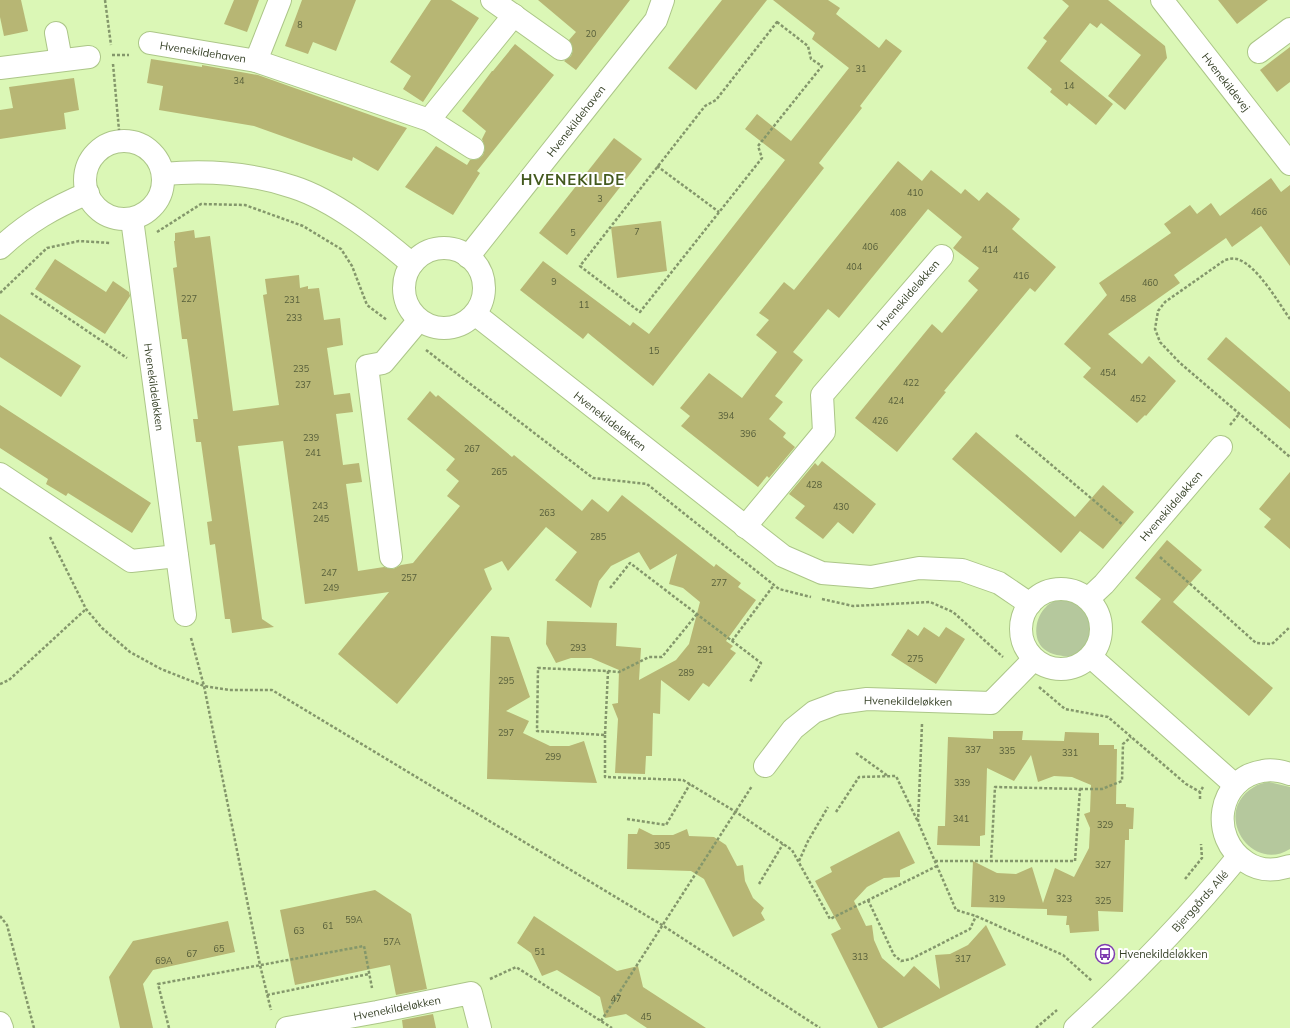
<svg xmlns="http://www.w3.org/2000/svg" width="1290" height="1028" font-family="Mulish,sans-serif">
  <style>
    .green { fill: #b5c89d }
    .building { fill: #b7b674 }
    .lines { fill: none; stroke-linecap: round; stroke-linejoin: round }
    .minor-casing { stroke: #acc688; stroke-width: 24 }
    .path { stroke: #84976b; stroke-width: 2.5; stroke-dasharray: 3 2; stroke-linecap: butt }
    .minor { stroke: #fff; stroke-width: 22 }
    .labels { text-anchor: middle; dominant-baseline: central; stroke-width: 4; stroke-linejoin: round; paint-order: stroke }
    .number-label { font-size: 9px; fill: #565e3a }
    .street-label { font-size: 11px; fill: #364127; stroke: #fff }
    .poi-label { font-size: 11px; fill: #364127; stroke: #fff; text-anchor: start }
    .district-label { font-size: 15px; font-weight: bold; letter-spacing: 1px; fill: #43591e; stroke: #fff }
  </style>
  <rect width="100%" height="100%" fill="#dbf7b6"/>
  <!-- green -->
  <g class="green">
    <path d="M 1056,600 C 1060,600 1065,600 1069,601 C 1089,604 1095,630 1085,645 C 1082,650 1075,654 1071,657 C 1062,656 1051,655 1044,649 C 1032,639 1035,617 1046,607 C 1048,604 1053,602 1056,600 Z"/>
    <path d="M 1269,782 L 1290,787 L 1290,849 C 1251,874 1211,812 1254,787 C 1258,784 1264,783 1269,782 Z"/>
  </g>
  <!-- building -->
  <g class="building">
    <path d="M 0,0 L 21,0 L 28,31 L 4,36 L 0,17 Z"/>
    <path d="M 234,0 L 259,0 L 247,32 L 224,24 Z"/>
    <path d="M 302,0 L 356,0 L 336,51 L 313,42 L 308,54 L 285,46 Z"/>
    <path d="M 431,0 L 451,0 L 479,18 L 423,102 L 403,89 L 411,76 L 390,62 Z"/>
    <path d="M 538,0 L 630,0 L 576,70 L 564,61 L 571,56 L 573,50 L 569,40 L 576,32 Z"/>
    <path d="M 722,0 L 767,0 L 696,90 L 668,68 Z"/>
    <path d="M 773,0 L 828,0 L 840,8 L 836,14 L 879,48 L 886,39 L 902,51 L 860,106 L 862,108 L 819,163 L 824,168 L 653,386 L 588,333 L 583,339 L 520,290 L 543,261 L 630,326 L 633,322 L 649,334 L 785,160 L 745,129 L 757,114 L 791,141 L 849,68 L 812,39 L 815,33 Z"/>
    <path d="M 1062,0 L 1108,0 L 1165,46 L 1167,58 L 1125,110 L 1108,96 L 1141,55 L 1101,23 L 1097,28 L 1090,23 L 1060,61 L 1113,104 L 1096,125 L 1069,103 L 1067,106 L 1050,92 L 1052,89 L 1027,68 L 1047,41 L 1043,38 L 1069,6 Z"/>
    <path d="M 1218,0 L 1268,0 L 1237,24 Z"/>
    <path d="M 515,44 L 554,75 L 477,171 L 480,173 L 453,215 L 405,187 L 436,146 L 467,165 L 470,160 L 478,159 L 483,155 L 485,148 L 482,139 L 486,131 L 462,111 L 492,71 L 493,71 Z"/>
    <path d="M 1290,47 L 1290,82 L 1277,92 L 1260,70 Z"/>
    <path d="M 151,59 L 202,67 L 202,65 L 258,75 L 407,128 L 378,171 L 353,157 L 352,161 L 254,126 L 159,110 L 163,86 L 147,83 Z"/>
    <path d="M 74,78 L 79,110 L 64,113 L 66,129 L 0,139 L 0,110 L 13,108 L 9,87 Z"/>
    <path d="M 614,138 L 642,159 L 567,255 L 539,233 Z"/>
    <path d="M 898,161 L 922,181 L 931,170 L 961,194 L 965,189 L 979,201 L 987,192 L 1020,219 L 1012,229 L 1056,267 L 1035,292 L 1030,288 L 944,391 L 946,392 L 897,452 L 855,418 L 932,324 L 942,333 L 978,290 L 968,281 L 979,268 L 953,248 L 962,237 L 928,209 L 839,318 L 828,309 L 793,352 L 803,360 L 775,396 L 783,402 L 769,419 L 786,433 L 783,437 L 795,447 L 769,478 L 767,476 L 758,487 L 681,426 L 690,416 L 680,408 L 709,373 L 742,398 L 777,352 L 756,335 L 769,320 L 759,313 L 784,282 L 794,290 Z"/>
    <path d="M 1271,178 L 1281,192 L 1290,185 L 1290,266 L 1261,226 L 1232,247 L 1226,238 L 1174,275 L 1180,283 L 1108,334 L 1142,364 L 1149,356 L 1176,381 L 1146,416 L 1145,415 L 1137,423 L 1083,377 L 1091,368 L 1064,344 L 1107,295 L 1099,283 L 1171,233 L 1164,224 L 1190,205 L 1197,214 L 1211,203 L 1220,216 Z"/>
    <path d="M 661,221 L 667,271 L 617,278 L 611,227 Z"/>
    <path d="M 194,230 L 195,238 L 210,236 L 233,411 L 279,405 L 263,295 L 267,294 L 265,279 L 299,275 L 300,288 L 308,286 L 308,289 L 319,288 L 324,320 L 340,318 L 343,345 L 327,348 L 334,395 L 350,393 L 353,412 L 336,414 L 343,465 L 359,463 L 362,482 L 346,484 L 358,571 L 384,567 L 393,569 L 401,565 L 413,563 L 460,506 L 447,496 L 459,481 L 446,470 L 455,459 L 407,419 L 430,391 L 436,397 L 438,395 L 512,457 L 514,455 L 582,511 L 592,499 L 608,512 L 622,495 L 714,567 L 716,564 L 741,583 L 738,587 L 756,600 L 726,641 L 733,646 L 730,649 L 736,653 L 709,687 L 703,683 L 689,701 L 661,680 L 660,714 L 653,713 L 652,756 L 646,756 L 645,774 L 615,773 L 618,719 L 612,704 L 618,703 L 619,670 L 591,658 L 571,658 L 556,663 L 546,644 L 547,621 L 617,623 L 616,646 L 641,648 L 639,680 L 676,660 L 689,644 L 700,602 L 683,588 L 669,584 L 677,554 L 650,570 L 639,552 L 611,566 L 599,581 L 591,608 L 555,580 L 577,552 L 546,527 L 508,571 L 502,561 L 484,569 L 492,589 L 397,704 L 338,654 L 389,592 L 305,604 L 283,441 L 238,446 L 262,619 L 274,627 L 232,633 L 230,619 L 225,619 L 215,544 L 210,545 L 207,522 L 212,521 L 201,442 L 196,442 L 193,419 L 198,419 L 187,339 L 182,339 L 173,268 L 177,267 L 174,241 L 175,241 L 175,233 Z"/>
    <path d="M 55,259 L 106,292 L 113,281 L 129,292 L 130,296 L 105,334 L 35,289 Z"/>
    <path d="M 0,314 L 81,366 L 61,397 L 0,357 Z"/>
    <path d="M 1226,337 L 1290,392 L 1290,429 L 1207,359 Z"/>
    <path d="M 0,405 L 151,503 L 132,533 L 68,493 L 66,496 L 46,484 L 48,479 L 0,448 Z"/>
    <path d="M 976,432 L 1075,517 L 1103,485 L 1134,512 L 1103,549 L 1080,531 L 1061,553 L 952,459 Z"/>
    <path d="M 822,461 L 876,504 L 853,534 L 838,522 L 823,539 L 795,518 L 805,506 L 789,494 L 815,463 L 818,466 Z"/>
    <path d="M 1290,472 L 1290,549 L 1264,527 L 1271,519 L 1259,509 Z"/>
    <path d="M 1167,540 L 1202,570 L 1173,602 L 1273,688 L 1249,716 L 1141,622 L 1161,599 L 1135,578 Z"/>
    <path d="M 924,627 L 939,637 L 946,627 L 965,639 L 936,684 L 891,655 L 908,629 L 918,636 Z"/>
    <path d="M 491,636 L 509,637 L 530,697 L 506,711 L 529,721 L 523,733 L 550,746 L 569,746 L 584,741 L 597,783 L 487,779 Z"/>
    <path d="M 993,731 L 1023,731 L 1022,740 L 1064,741 L 1065,732 L 1099,733 L 1099,745 L 1114,745 L 1114,749 L 1117,749 L 1116,804 L 1126,804 L 1126,807 L 1134,808 L 1133,829 L 1129,829 L 1129,840 L 1125,840 L 1123,912 L 1098,911 L 1099,931 L 1070,933 L 1069,925 L 1066,925 L 1067,916 L 1047,915 L 1047,909 L 971,907 L 973,861 L 997,873 L 1016,874 L 1032,867 L 1043,903 L 1055,868 L 1074,877 L 1089,848 L 1090,828 L 1084,814 L 1090,812 L 1091,785 L 1072,777 L 1054,776 L 1038,782 L 1031,755 L 1014,781 L 987,768 L 985,835 L 980,836 L 980,846 L 937,845 L 938,826 L 945,826 L 948,737 L 993,739 Z"/>
    <path d="M 639,828 L 653,835 L 673,835 L 687,829 L 689,836 L 714,837 L 726,845 L 737,866 L 743,865 L 745,881 L 753,898 L 764,908 L 761,913 L 765,920 L 733,937 L 704,879 L 691,871 L 627,869 L 628,834 L 637,834 Z"/>
    <path d="M 899,831 L 915,863 L 900,870 L 900,877 L 884,878 L 867,887 L 854,901 L 866,926 L 872,925 L 874,940 L 882,958 L 904,977 L 914,966 L 940,989 L 935,955 L 950,954 L 968,945 L 986,925 L 1006,965 L 882,1028 L 878,1028 L 831,934 L 841,929 L 815,881 L 832,872 L 830,867 Z"/>
    <path d="M 375,890 L 411,914 L 427,989 L 396,995 L 390,965 L 295,985 L 280,910 Z"/>
    <path d="M 534,916 L 617,971 L 638,966 L 643,987 L 706,1028 L 647,1028 L 626,1014 L 605,1018 L 600,997 L 557,970 L 542,976 L 531,953 L 517,943 Z"/>
    <path d="M 228,921 L 235,952 L 153,970 L 143,984 L 153,1028 L 120,1028 L 109,977 L 133,941 Z"/>
    <path d="M 433,1014 L 436,1028 L 403,1028 L 402,1020 Z"/>
  </g>
  <g class="lines">
    <defs>
      <g id="minor">
        <path d="M 492,0 L 561,49"/>
        <path d="M 1162,0 L 1290,164"/>
        <path d="M 56,33 L 61,60"/>
        <path d="M 150,43 L 256,61 L 429,120 L 473,148"/>
        <path d="M 1259,52 L 1290,29"/>
        <path d="M 256,61 L 280,0"/>
        <path d="M 0,68 L 89,57"/>
        <path d="M 429,120 L 514,15"/>
        <circle cx="124" cy="180" r="39"/>
        <path d="M 163,174 C 207,170 251,173 293,187 C 334,200 379,236 412,264"/>
        <path d="M 132,219 L 185,615"/>
        <path d="M 0,248 C 28,222 53,208 88,193"/>
        <circle cx="444" cy="288" r="40"/>
        <path d="M 468,257 L 656,20 L 663,0"/>
        <path d="M 475,314 L 783,556 L 822,573 L 871,577 L 919,568 L 962,570 L 999,583 L 1030,604"/>
        <path d="M 0,474 L 131,561 L 177,556"/>
        <path d="M 745,527 L 824,432 L 822,395 L 942,256"/>
        <path d="M 391,557 L 367,366 L 383,363 L 419,320"/>
        <circle cx="1061" cy="629" r="40"/>
        <path d="M 1088,599 L 1104,584 L 1221,447"/>
        <path d="M 1091,657 L 1235,785"/>
        <path d="M 765,766 L 793,729 L 814,712 L 838,703 L 867,699 L 991,703 L 1034,659"/>
        <path d="M 1290,774 C 1281,771 1272,769 1263,771 C 1217,778 1209,838 1246,862 C 1259,871 1275,871 1290,866"/>
        <path d="M 0,1023 L 2,1028"/>
        <path d="M 287,1028 L 377,1012 L 471,993 L 480,1028"/>
        <path d="M 1075,1028 C 1133,975 1188,918 1238,857"/>
      </g>
    </defs>
    <!-- minor casing -->
    <use href="#minor" class="minor-casing"/>
    <!-- path -->
    <g class="path">
      <path d="M 105,0 L 111,45"/>
      <path d="M 777,22 L 808,46 L 811,59 L 822,66 L 758,146 L 762,158 L 640,312 L 580,266 L 705,106 L 716,100 Z"/>
      <path d="M 112,55 L 129,55"/>
      <path d="M 113,64 L 120,141"/>
      <path d="M 657,166 L 719,212"/>
      <path d="M 157,232 L 201,204 L 245,205 L 303,226 L 341,249 L 352,266 L 367,305 L 387,320"/>
      <path d="M 0,293 L 47,248 L 79,241 L 111,243"/>
      <path d="M 31,293 L 127,358"/>
      <path d="M 1290,319 C 1278,302 1257,265 1237,259 C 1233,258 1229,259 1225,260 L 1165,302 L 1158,311 L 1155,329 L 1160,342 L 1180,363 L 1290,457"/>
      <path d="M 426,350 L 593,478 L 647,484 L 779,589 L 811,597"/>
      <path d="M 1230,425 L 1239,414"/>
      <path d="M 1016,435 L 1123,525"/>
      <path d="M 50,537 L 86,609 L 102,628 L 130,652 L 161,669 L 204,686 L 229,690 L 272,690 L 662,925 L 820,1028"/>
      <path d="M 1160,557 L 1256,643 L 1272,644 L 1290,627"/>
      <path d="M 610,588 L 630,563 L 761,663 L 750,682"/>
      <path d="M 822,599 L 853,606 L 930,602 L 953,612 L 1003,657"/>
      <path d="M 191,638 L 204,686 L 260,965 L 271,1010"/>
      <path d="M 732,641 L 774,585"/>
      <path d="M 608,671 L 605,735 L 537,731 L 538,668 L 608,671 L 619,672 L 649,657 L 662,657 L 697,614"/>
      <path d="M 0,684 L 9,680 L 86,609"/>
      <path d="M 1039,687 L 1065,709 L 1108,717 L 1186,784 L 1200,792"/>
      <path d="M 922,724 L 918,822 L 956,910 L 976,916 L 1063,955 L 1092,981"/>
      <path d="M 605,735 L 605,777 L 683,780 L 736,812 L 792,850 L 830,919 L 937,866"/>
      <path d="M 856,753 L 888,776"/>
      <path d="M 1080,789 L 1102,789 L 1122,781 L 1123,744 L 1131,737"/>
      <path d="M 1200,799 L 1200,792 L 1203,787"/>
      <path d="M 836,812 L 859,777 L 896,776 L 918,822"/>
      <path d="M 627,819 L 666,825 L 690,784"/>
      <path d="M 799,861 L 808,841 L 828,807"/>
      <path d="M 935,861 L 1075,861 L 1080,789 L 995,787 L 991,861"/>
      <path d="M 1185,879 L 1202,858 L 1201,844"/>
      <path d="M 759,884 L 783,844"/>
      <path d="M 868,900 L 894,955 L 901,961 L 911,959 L 970,929 L 976,916"/>
      <path d="M 0,916 L 7,925 L 34,1028"/>
      <path d="M 490,979 L 516,967 L 612,1028"/>
      <path d="M 267,995 L 369,974"/>
      <path d="M 601,1021 L 752,786"/>
      <path d="M 169,1028 L 158,984 L 364,946 L 372,988"/>
      <path d="M 1036,1028 L 1057,1010"/>
    </g>
    <!-- minor -->
    <use href="#minor" class="minor"/>
  </g>
  <!-- icons -->
  <defs>
    <symbol id="bus-ring" viewBox="-11 -11 22 22"><circle r="9.5" fill="#fff" stroke="#7f3db1" stroke-width="1.5"/><path d="M-5-6H5V4H4V6H2V4H-2V6H-4V4H-5ZM-3.5-4V0h7V-4ZM-3.5 1.2v1.5H-2V1.2ZM2 1.2v1.5H3.5V1.2Z" fill="#7f3db1"/></symbol>
  </defs>
  <g fill-rule="evenodd">
    <use href="#bus-ring" x="1094" y="943" width="22" height="22"/>
  </g>
  <g class="labels">
    <!-- number labels -->
    <g class="number-label">
      <text x="300" y="24">8</text>
      <text x="591" y="33">20</text>
      <text x="861" y="68">31</text>
      <text x="239" y="80">34</text>
      <text x="1069" y="85">14</text>
      <text x="915" y="192">410</text>
      <text x="600" y="198">3</text>
      <text x="1259" y="211">466</text>
      <text x="898" y="212">408</text>
      <text x="637" y="231">7</text>
      <text x="573" y="232">5</text>
      <text x="870" y="246">406</text>
      <text x="990" y="249">414</text>
      <text x="854" y="266">404</text>
      <text x="1021" y="275">416</text>
      <text x="554" y="281">9</text>
      <text x="1150" y="282">460</text>
      <text x="189" y="298">227</text>
      <text x="1128" y="298">458</text>
      <text x="292" y="299">231</text>
      <text x="584" y="304">11</text>
      <text x="294" y="317">233</text>
      <text x="654" y="350">15</text>
      <text x="301" y="368">235</text>
      <text x="1108" y="372">454</text>
      <text x="911" y="382">422</text>
      <text x="303" y="384">237</text>
      <text x="1138" y="398">452</text>
      <text x="896" y="400">424</text>
      <text x="726" y="415">394</text>
      <text x="880" y="420">426</text>
      <text x="748" y="433">396</text>
      <text x="311" y="437">239</text>
      <text x="472" y="448">267</text>
      <text x="313" y="452">241</text>
      <text x="499" y="471">265</text>
      <text x="814" y="484">428</text>
      <text x="320" y="505">243</text>
      <text x="841" y="506">430</text>
      <text x="547" y="512">263</text>
      <text x="321" y="518">245</text>
      <text x="598" y="536">285</text>
      <text x="329" y="572">247</text>
      <text x="409" y="577">257</text>
      <text x="719" y="582">277</text>
      <text x="331" y="587">249</text>
      <text x="578" y="647">293</text>
      <text x="705" y="649">291</text>
      <text x="915" y="658">275</text>
      <text x="686" y="672">289</text>
      <text x="506" y="680">295</text>
      <text x="506" y="732">297</text>
      <text x="973" y="749">337</text>
      <text x="1007" y="750">335</text>
      <text x="1070" y="752">331</text>
      <text x="553" y="756">299</text>
      <text x="962" y="782">339</text>
      <text x="961" y="818">341</text>
      <text x="1105" y="824">329</text>
      <text x="662" y="845">305</text>
      <text x="1103" y="864">327</text>
      <text x="997" y="898">319</text>
      <text x="1064" y="898">323</text>
      <text x="1103" y="900">325</text>
      <text x="354" y="919">59A</text>
      <text x="328" y="925">61</text>
      <text x="299" y="930">63</text>
      <text x="392" y="941">57A</text>
      <text x="219" y="948">65</text>
      <text x="540" y="951">51</text>
      <text x="192" y="953">67</text>
      <text x="860" y="956">313</text>
      <text x="963" y="958">317</text>
      <text x="164" y="960">69A</text>
      <text x="616" y="998">47</text>
      <text x="646" y="1016">45</text>
    </g>
    <!-- street labels -->
    <g class="street-label">
      <text transform="translate(203 52) rotate(9)">Hvenekildehaven</text>
      <text transform="translate(1226 82) rotate(52)">Hvenekildevej</text>
      <text transform="translate(576 121) rotate(-52)">Hvenekildehaven</text>
      <text transform="translate(908 295) rotate(-49)">Hvenekildeløkken</text>
      <text transform="translate(154 387) rotate(82)">Hvenekildeløkken</text>
      <text transform="translate(610 421) rotate(38)">Hvenekildeløkken</text>
      <text transform="translate(1171 506) rotate(-49)">Hvenekildeløkken</text>
      <text transform="translate(908 701) rotate(1)">Hvenekildeløkken</text>
      <text transform="translate(1200 901) rotate(-48)">Bjerggårds Allé</text>
      <text transform="translate(397 1008) rotate(-11)">Hvenekildeløkken</text>
    </g>
    <!-- poi labels -->
    <g class="poi-label">
      <text x="1119" y="954">Hvenekildeløkken</text>
    </g>
    <!-- district labels -->
    <g class="district-label">
      <text x="573" y="179">HVENEKILDE</text>
    </g>
  </g>
</svg>
